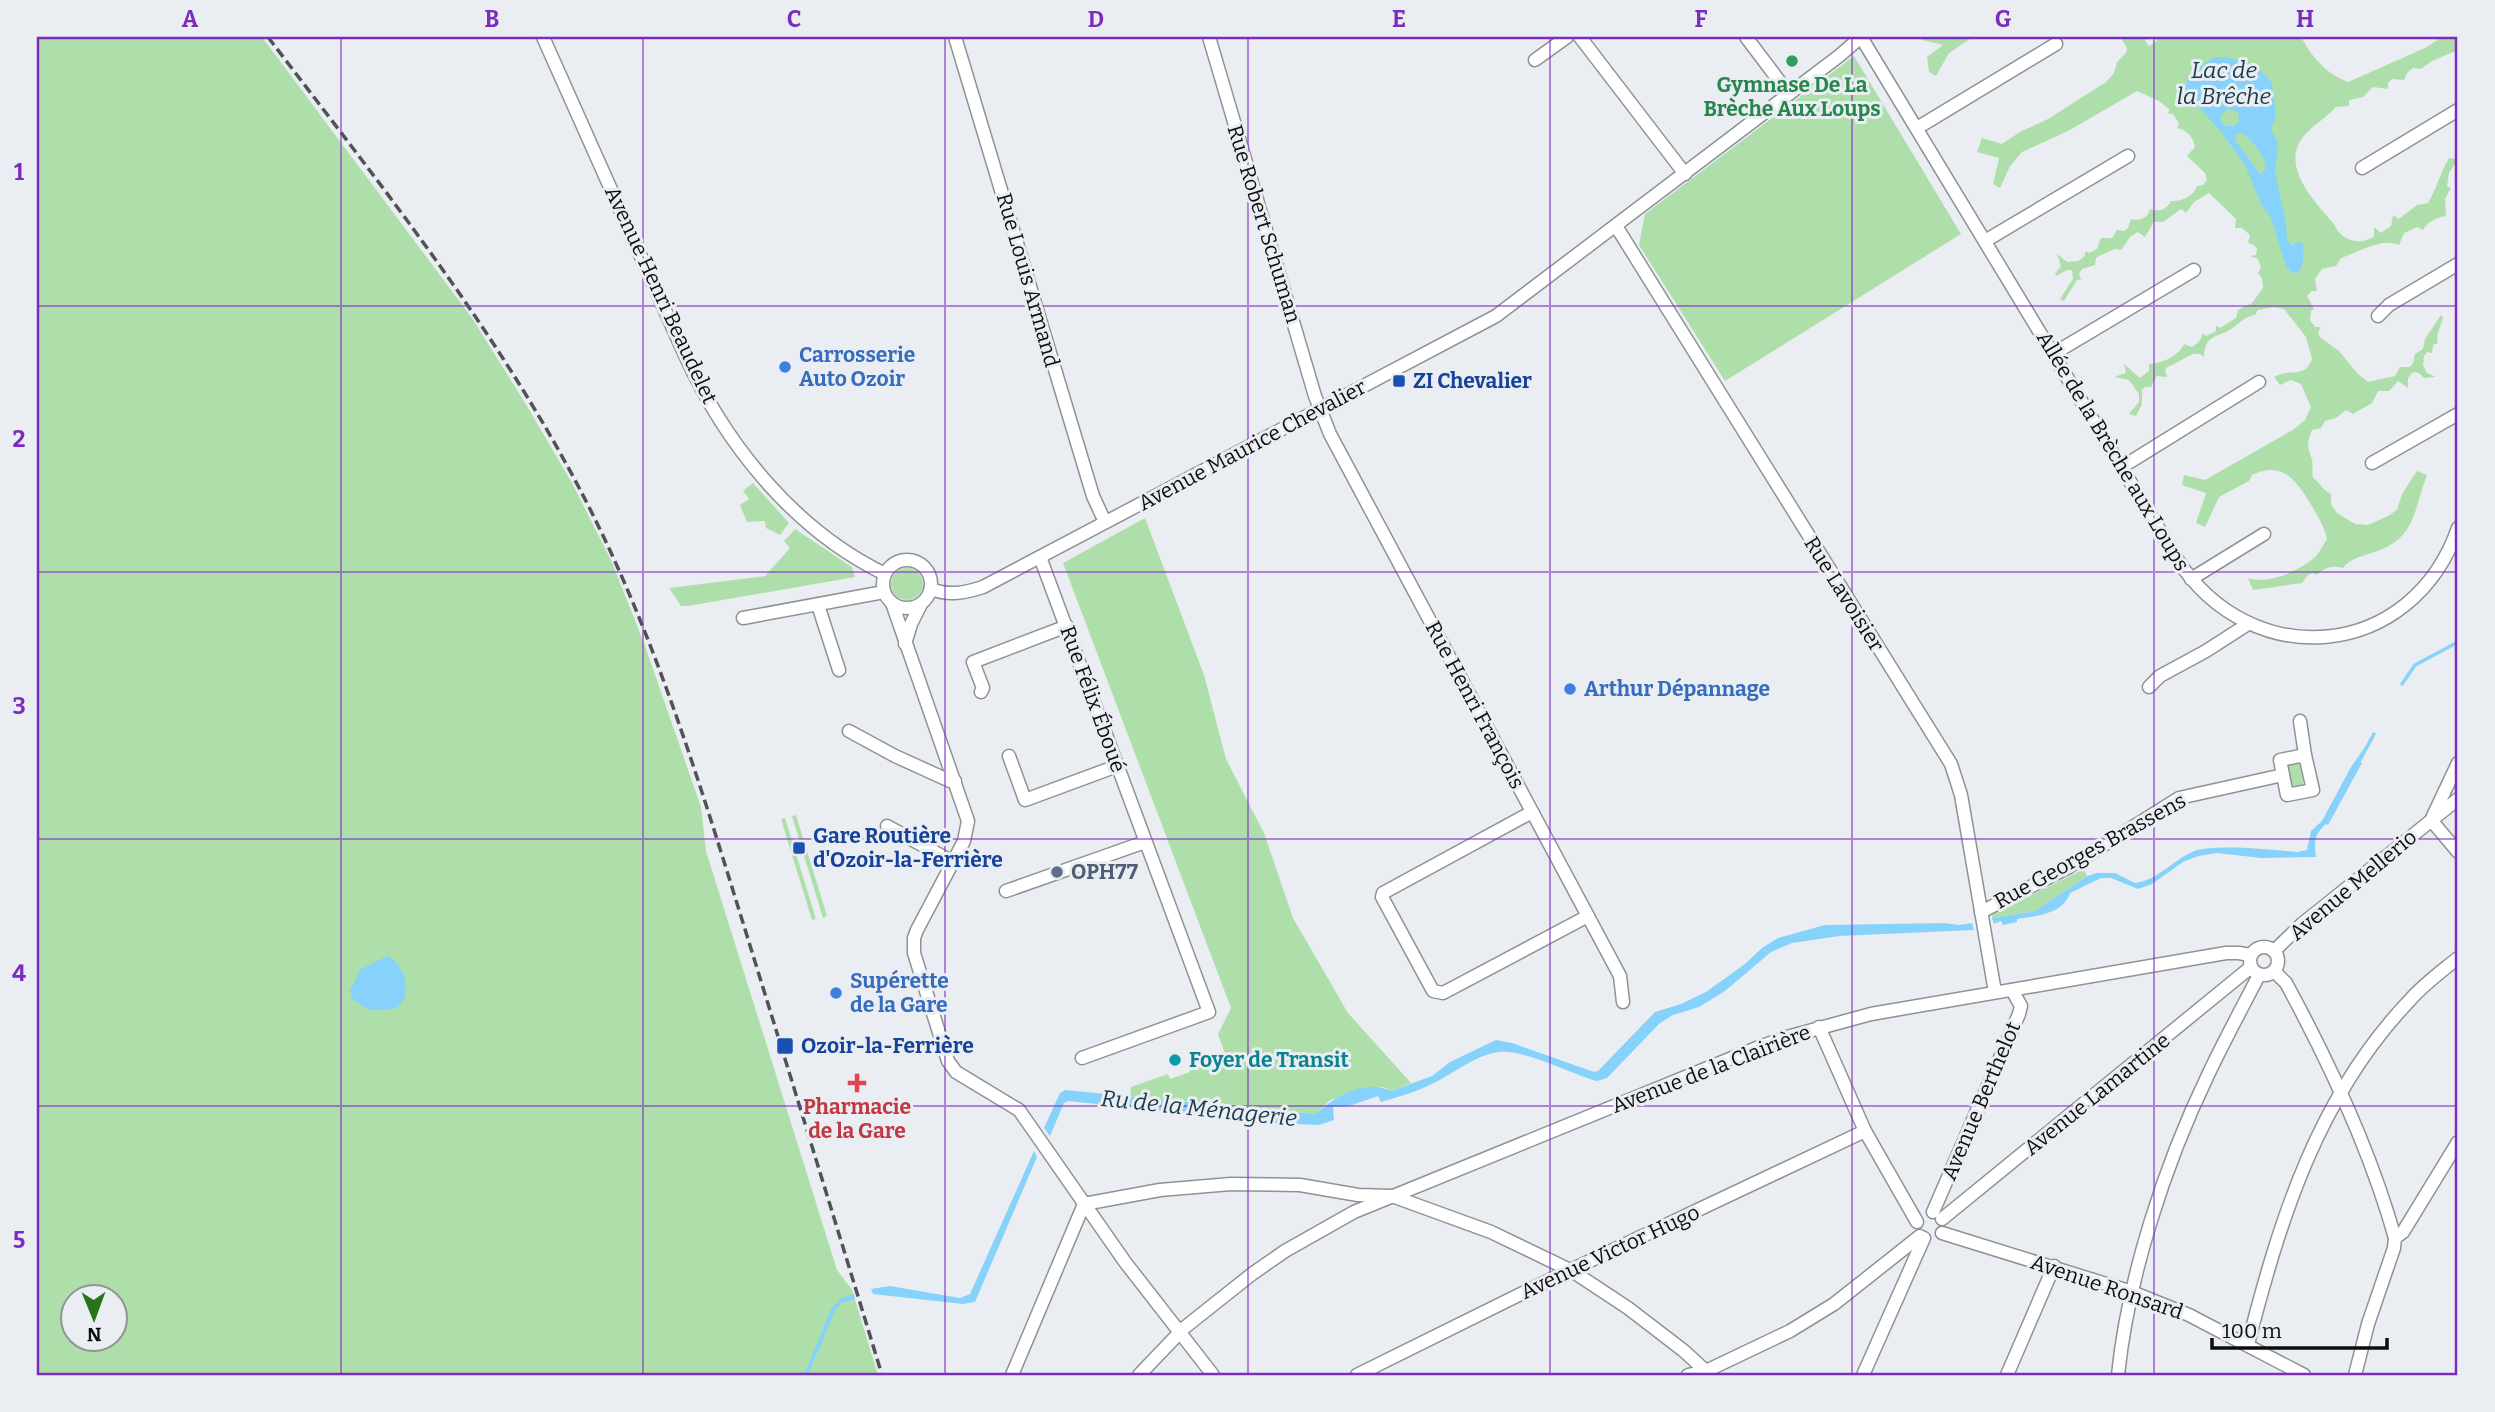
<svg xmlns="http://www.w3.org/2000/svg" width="2495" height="1412" font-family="Bitter,serif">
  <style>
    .green { fill: #aedfaa; fill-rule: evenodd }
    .water { fill: #87d2fa; fill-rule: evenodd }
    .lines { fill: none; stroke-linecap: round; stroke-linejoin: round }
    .stream { stroke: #87d2fa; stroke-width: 3.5 }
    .street-casing { stroke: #8e9296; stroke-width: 15 }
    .street { stroke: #fff; stroke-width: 12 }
    .rail { stroke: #515255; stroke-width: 3.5; stroke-dasharray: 10 5; stroke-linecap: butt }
    .grid { fill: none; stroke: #7b2cbf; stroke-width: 2; stroke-opacity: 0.55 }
    .leisure-dot { fill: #2e9e5b; stroke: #eaeef2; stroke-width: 2.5 }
    .shop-dot { fill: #3f7fe0; stroke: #eaeef2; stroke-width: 2.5 }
    .transit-dot { fill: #1a4fb4; stroke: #eaeef2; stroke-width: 2.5 }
    .service-dot { fill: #5c6f8a; stroke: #eaeef2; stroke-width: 2.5 }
    .culture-dot { fill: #0f9aa8; stroke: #eaeef2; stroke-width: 2.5 }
    .health-dot { fill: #e0444e; stroke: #eaeef2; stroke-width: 2.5 }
    .labels { text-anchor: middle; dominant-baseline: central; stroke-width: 6; stroke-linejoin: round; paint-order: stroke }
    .leisure-label { font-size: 21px; font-weight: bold; fill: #27864d; stroke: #eaeef2 }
    .street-label { font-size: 21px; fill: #0c0d0f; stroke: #eaeef2 }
    .shop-label { font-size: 21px; font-weight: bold; fill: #366cbe; stroke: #eaeef2; text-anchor: start }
    .transit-label { font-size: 21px; font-weight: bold; fill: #164399; stroke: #eaeef2; text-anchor: start }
    .service-label { font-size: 21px; font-weight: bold; fill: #4e5e75; stroke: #eaeef2; text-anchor: start }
    .culture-label { font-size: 21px; font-weight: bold; fill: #0d838f; stroke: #eaeef2; text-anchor: start }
    .health-label { font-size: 21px; font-weight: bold; fill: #be3a42; stroke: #eaeef2 }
    .water-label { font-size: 23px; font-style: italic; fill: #1a3b4c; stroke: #eaeef2 }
    .neatline { fill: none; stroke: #7b2cbf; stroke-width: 2.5 }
    .grid-label { font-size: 23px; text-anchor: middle; font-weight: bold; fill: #7b2cbf }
  </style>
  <rect width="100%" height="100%" fill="#eaeef2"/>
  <!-- green -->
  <g class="green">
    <path d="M 37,37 L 262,37 L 472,318 L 527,406 L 572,483 L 611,560 L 644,643 L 701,807 L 706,851 L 837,1270 L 852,1290 L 878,1375 L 37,1375 ZM 74,1296 L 116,1296 L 116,1338 L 74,1338 Z"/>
    <path d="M 1921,37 L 1973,37 L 1949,53 L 1936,76 L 1929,72 L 1927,57 L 1943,45 L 1922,40 Z"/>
    <path d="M 2116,37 L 2150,37 L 2145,40 L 2149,46 L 2157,41 L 2155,37 L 2301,37 C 2313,58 2325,73 2348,82 L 2425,48 L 2442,37 L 2458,37 L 2458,50 L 2432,61 L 2421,69 L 2413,68 L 2407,73 L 2404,80 L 2392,79 L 2388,83 L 2388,89 L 2373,87 L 2363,97 L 2349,100 L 2349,106 L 2336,107 C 2326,118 2312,126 2303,137 C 2280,167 2315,202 2334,224 C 2340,240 2360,247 2374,236 L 2374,227 L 2381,233 L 2391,226 L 2393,215 L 2399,219 L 2417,205 L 2428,203 C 2437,188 2440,173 2449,158 L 2458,159 L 2449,173 L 2447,186 L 2451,188 L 2445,199 L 2446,216 C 2438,217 2427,222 2423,230 L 2417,227 L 2404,233 L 2399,245 C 2381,237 2357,253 2341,258 L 2336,266 L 2322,269 L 2315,279 L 2317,291 L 2312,291 L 2307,296 L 2314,309 L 2311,311 L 2310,320 L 2315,327 L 2321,327 L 2318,333 L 2320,337 L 2339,351 L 2358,374 L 2368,382 L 2395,376 L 2400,367 L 2409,367 L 2413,364 L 2415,354 L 2423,349 L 2425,339 L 2441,315 L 2443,318 L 2437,336 L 2438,343 L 2433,345 L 2432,353 L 2427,352 L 2424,356 L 2423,365 L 2427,373 L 2436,377 L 2424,378 L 2419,373 L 2413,372 L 2408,378 L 2408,388 L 2398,381 L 2389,391 L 2378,391 L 2372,403 L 2353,414 L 2346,410 L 2336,418 L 2325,421 L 2321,428 L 2312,430 C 2306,443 2308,447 2312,460 C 2313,465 2312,471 2313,478 C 2321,483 2322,490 2331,494 L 2331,504 L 2337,513 L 2355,524 L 2368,525 L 2388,516 L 2397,510 L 2402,494 L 2417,471 L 2427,475 C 2414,508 2416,538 2377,551 C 2365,556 2351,557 2343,568 C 2332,565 2325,567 2317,575 L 2313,573 L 2308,575 L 2302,583 L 2253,590 L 2248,578 C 2267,585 2299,571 2314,558 C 2319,554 2323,545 2327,539 C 2324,525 2317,515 2310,503 C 2295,479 2282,461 2252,475 L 2249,481 L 2219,497 L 2205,527 L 2196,523 L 2206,493 L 2182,485 L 2184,475 L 2205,480 L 2293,430 L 2305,420 L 2311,407 L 2301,384 L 2291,380 L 2280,385 L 2274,377 C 2291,367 2304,380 2312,359 L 2306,337 L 2284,309 L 2274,307 L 2258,310 L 2255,315 C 2245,317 2243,320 2235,326 C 2222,338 2204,332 2204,357 L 2200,354 L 2193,354 L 2166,368 L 2165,371 L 2167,377 L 2157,376 L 2151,387 L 2145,387 L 2142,390 L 2142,404 L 2136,416 L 2129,414 L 2139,402 L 2139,394 L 2129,380 L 2114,377 L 2126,373 L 2124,364 L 2140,378 L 2149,371 L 2149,364 C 2162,363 2178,357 2184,344 L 2192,347 C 2198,343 2202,340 2202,333 L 2206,336 L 2216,331 L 2216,326 L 2220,328 L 2236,318 L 2238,310 L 2252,303 L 2263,288 L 2262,278 L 2258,273 L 2261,267 L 2258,259 L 2250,256 L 2256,255 L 2257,249 L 2254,245 L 2248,243 L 2250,235 L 2242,228 L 2235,228 L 2236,219 L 2209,193 L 2194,202 L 2186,213 L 2181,209 L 2163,222 L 2154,222 L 2145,237 L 2138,232 L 2131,236 L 2121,250 L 2115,249 C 2109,252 2102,254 2096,258 L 2095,265 L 2082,269 L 2079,274 L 2081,280 L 2077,280 L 2064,301 L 2060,299 L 2073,279 L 2072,270 L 2067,270 L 2056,276 L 2055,274 L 2061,266 L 2057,254 L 2067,262 L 2078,261 L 2084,257 L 2086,251 L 2089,253 L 2097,249 L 2101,238 L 2112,238 L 2117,230 L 2124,231 L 2128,228 L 2131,219 C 2140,222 2148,218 2150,209 C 2160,212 2166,210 2171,201 C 2181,202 2194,196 2197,186 L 2203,185 L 2207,180 L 2205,173 L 2187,156 L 2195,147 C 2193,137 2187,130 2177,128 L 2179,123 L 2173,114 L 2167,113 L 2170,110 L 2159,101 L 2137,91 L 2068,131 L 2022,152 L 2010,166 L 2000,188 L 1993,184 L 1999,158 L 1977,152 L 1982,138 L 2002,144 L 2020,132 L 2048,119 L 2106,82 L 2114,73 L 2117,62 L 2126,53 L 2127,48 L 2121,38 Z"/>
    <path d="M 1854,56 L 1961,234 L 1725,381 L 1639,245 L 1645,214 Z"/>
    <path d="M 753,483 L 789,523 L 780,535 L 766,528 L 765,521 L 747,522 L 740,505 L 749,499 L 743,491 Z"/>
    <path d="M 1145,518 L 1204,675 L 1226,759 L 1264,833 L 1293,918 L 1348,1013 L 1411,1083 L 1391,1091 L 1383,1087 L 1330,1100 L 1316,1114 L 1130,1096 L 1131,1087 L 1168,1074 L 1170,1079 L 1190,1072 L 1189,1067 L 1225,1054 L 1218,1034 L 1231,1008 L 1063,563 Z"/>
    <path d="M 795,529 L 852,567 L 855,577 L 688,606 L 681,606 L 669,588 L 765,576 L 790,548 L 784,541 Z"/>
    <circle cx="907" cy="584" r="16"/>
    <path d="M 2299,762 L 2304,787 L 2291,789 L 2286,764 Z"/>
    <path d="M 796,815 L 827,916 L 823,918 L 792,816 Z"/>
    <path d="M 785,818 L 816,919 L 812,920 L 781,819 Z"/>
    <path d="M 2084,869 L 2087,876 L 2035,911 L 1992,918 L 1992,915 Z"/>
  </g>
  <!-- water -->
  <g class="water">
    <path d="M 2216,57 C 2235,56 2261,66 2272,83 L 2276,116 L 2271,129 L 2278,143 L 2275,172 L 2286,223 L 2287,241 L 2293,246 L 2297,242 L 2303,243 C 2304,253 2304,266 2298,273 L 2291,272 L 2286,266 L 2271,218 L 2262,206 L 2245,165 L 2222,133 L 2185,92 C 2183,78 2204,62 2216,57 ZM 2228,109 L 2236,111 C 2241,116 2240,122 2234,126 L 2225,126 L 2221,121 L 2221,115 ZM 2243,133 C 2253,143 2265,154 2266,169 L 2260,174 L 2235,140 L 2236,134 Z"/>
    <path d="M 2374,734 L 2359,761 L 2362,763 L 2328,825 L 2326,824 C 2314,834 2314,843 2316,857 L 2261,858 L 2217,853 L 2198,856 L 2183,862 L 2152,884 L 2138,889 L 2111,878 L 2101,878 L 2070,893 C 2063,915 2034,916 2017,919 L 2017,922 L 2003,925 L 2001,921 L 1994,924 L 1992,918 L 2035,911 L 2087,876 L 2097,873 L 2115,873 L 2135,883 C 2158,880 2172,861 2192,852 C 2212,843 2273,850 2297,852 L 2307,850 L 2311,831 L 2322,821 L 2351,767 Z"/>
    <path d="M 1944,923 L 1959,925 L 1972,923 L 1974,930 L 1839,936 L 1792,943 L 1771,952 L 1725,991 L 1699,1007 L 1673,1015 L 1660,1023 L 1607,1078 L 1597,1081 C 1571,1074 1525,1049 1499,1052 C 1475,1055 1453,1074 1432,1084 C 1416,1092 1398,1097 1381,1102 L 1378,1096 L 1349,1106 L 1333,1107 L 1334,1120 L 1319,1125 L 1276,1123 L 1068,1101 L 1064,1103 L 1050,1136 L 1044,1128 L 1060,1093 L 1065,1090 L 1316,1114 C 1334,1096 1366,1079 1391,1091 L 1432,1076 L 1450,1062 L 1496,1040 L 1512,1043 L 1594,1072 L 1598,1071 L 1655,1012 L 1681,1004 L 1706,992 L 1745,964 L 1762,948 L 1778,938 L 1825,925 Z"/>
    <path d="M 387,956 C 404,962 414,996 397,1007 C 389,1012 378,1008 369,1010 L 352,999 L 350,990 L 361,969 Z"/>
    <path d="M 1034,1151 L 1037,1157 L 975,1302 L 963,1304 L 873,1294 L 871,1289 L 890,1286 L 960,1298 L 970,1294 Z"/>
    <path d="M 854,1294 L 855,1299 L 841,1303 L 835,1311 L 808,1375 L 804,1375 L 831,1309 L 841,1298 Z"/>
  </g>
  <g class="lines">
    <!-- stream -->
    <g class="stream">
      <path d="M 2402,684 L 2415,665 L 2458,642"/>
      <path d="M 2360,760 L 2374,734"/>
    </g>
    <defs>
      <g id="street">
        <path d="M 543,37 L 684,353 C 725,444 794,530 885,574"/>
        <path d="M 955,37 L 1093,496 L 1105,522"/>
        <path d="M 1209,37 L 1315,396 L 1330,434 L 1620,976 L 1623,1002"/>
        <path d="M 1580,37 L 1685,174"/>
        <path d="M 1746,37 L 1789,94"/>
        <path d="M 1861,37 L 2177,559 C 2252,675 2412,660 2458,528"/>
        <path d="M 1535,60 L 1567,37"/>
        <path d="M 1917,128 L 2056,44"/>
        <path d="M 2362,168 L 2458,110"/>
        <path d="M 1616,226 L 1951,764 L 1961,795 L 1995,992"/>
        <path d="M 1985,241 L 2128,156"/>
        <path d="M 2378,316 L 2389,305 L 2458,264"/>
        <path d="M 2053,354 L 2194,270"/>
        <path d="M 2372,463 L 2458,414"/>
        <path d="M 2122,467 L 2259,382"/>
        <path d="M 1040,557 L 1209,1012 L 1082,1058"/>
        <circle cx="907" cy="584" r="24"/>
        <path d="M 2191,579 L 2264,534"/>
        <path d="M 931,589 C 949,596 965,593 983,587 L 1496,316 L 1839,56 L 1861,37"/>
        <path d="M 892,603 L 968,821 L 964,841 L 917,930 L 914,938 L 914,953 L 948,1061 L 956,1072 L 1019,1110 L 1125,1262 L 1213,1375"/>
        <path d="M 818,605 L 839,670"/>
        <path d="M 743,618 L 884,592"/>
        <path d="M 905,644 L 911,624 L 921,604"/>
        <path d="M 2149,687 L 2160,676 L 2206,651 L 2248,624"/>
        <path d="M 981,692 L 983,688 L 973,662 L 1067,626"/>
        <path d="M 2300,721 L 2305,755"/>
        <path d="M 849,731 L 895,756 L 950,781 L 955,781"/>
        <path d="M 2305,755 L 2313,790 L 2287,795 L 2280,760 Z"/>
        <path d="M 1009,756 L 1025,800 L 1117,766"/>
        <path d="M 1532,812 L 1383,893 L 1382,897 L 1433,991 L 1443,993 L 1588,916"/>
        <path d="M 2433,816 L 2458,763"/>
        <path d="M 2431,820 L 2458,852"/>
        <path d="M 887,826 L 953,862"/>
        <path d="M 1006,891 L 1145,842"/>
        <path d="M 1981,912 L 2069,867 L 2179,798 L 2283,775"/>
        <circle cx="2264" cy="961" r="14"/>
        <path d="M 2274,951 L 2302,924 L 2458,799"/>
        <path d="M 2274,971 L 2286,983 C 2330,1064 2370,1149 2395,1238 L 2394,1248 L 2368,1324 L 2355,1375"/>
        <path d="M 1819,1027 L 1865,1131 L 1917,1222"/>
        <path d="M 1084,1204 L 1160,1190 L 1231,1184 L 1300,1185 L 1358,1195 L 1392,1196 L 1491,1232 L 1572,1271 L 1628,1308 L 1684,1351 L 1710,1375"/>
        <path d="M 1933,1212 L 2019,1014 L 2021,1006 L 2012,990"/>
        <path d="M 1942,1219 L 2251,967"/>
        <path d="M 1942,1233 L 2132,1292 L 2189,1315 L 2304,1375"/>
        <path d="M 2395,1238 L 2403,1232 L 2458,1142"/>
        <path d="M 2248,1344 C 2280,1219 2318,1096 2410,1000 C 2424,984 2442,971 2458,958"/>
        <path d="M 1012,1375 L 1084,1204"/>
        <path d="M 1139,1375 L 1184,1328 L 1252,1274 L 1285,1251 L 1354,1212 L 1759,1047 L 1787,1037 L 1871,1014 L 2226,953 L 2239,953 L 2250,955"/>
        <path d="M 1357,1375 L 1539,1285 L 1865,1131"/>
        <path d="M 1688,1375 L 1706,1371 L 1790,1331 L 1834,1304 L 1920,1236"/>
        <path d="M 1863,1375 L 1924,1238"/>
        <path d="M 2007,1375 L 2054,1266"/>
        <path d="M 2118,1375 C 2128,1277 2165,1164 2208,1075 C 2224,1041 2242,1008 2259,975"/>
      </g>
    </defs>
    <!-- street casing -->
    <use href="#street" class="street-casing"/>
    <!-- street -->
    <use href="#street" class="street"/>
    <!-- rail -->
    <path class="rail" d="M 268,37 C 385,191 508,343 595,519 C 661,653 704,797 748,939 C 793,1085 838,1230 882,1375"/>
  </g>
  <!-- grid -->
  <path class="grid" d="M 341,37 L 341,1375M 643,37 L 643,1375M 945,37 L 945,1375M 1248,37 L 1248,1375M 1550,37 L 1550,1375M 1852,37 L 1852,1375M 2154,37 L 2154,1375M 37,306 L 2458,306M 37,572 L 2458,572M 37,839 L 2458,839M 37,1106 L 2458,1106"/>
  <!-- markers -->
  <circle class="leisure-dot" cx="1792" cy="61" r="7"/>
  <g class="shop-dot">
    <circle cx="785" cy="367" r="7"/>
    <circle cx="1570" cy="689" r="7"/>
    <circle cx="836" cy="993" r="7"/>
  </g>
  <g class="transit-dot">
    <rect x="1392" y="374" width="14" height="14" rx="3.5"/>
    <rect x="792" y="841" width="14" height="14" rx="3.5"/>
    <rect x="776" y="1037" width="18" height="18" rx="3.5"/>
  </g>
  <circle class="service-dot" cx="1057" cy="872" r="7"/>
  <circle class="culture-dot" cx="1175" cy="1060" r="7"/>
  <path class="health-dot" d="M853.5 1072.5h7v7h7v7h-7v7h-7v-7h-7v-7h7z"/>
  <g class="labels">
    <!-- leisure labels -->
    <g class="leisure-label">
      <text x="1792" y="85">Gymnase De La<tspan x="1792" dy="24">Brèche Aux Loups</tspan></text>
    </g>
    <!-- street labels -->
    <g class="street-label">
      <text transform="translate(1264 224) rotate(73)">Rue Robert Schuman</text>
      <text transform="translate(1028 280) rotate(74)">Rue Louis Armand</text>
      <text transform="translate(661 295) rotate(65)">Avenue Henri Beaudelet</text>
      <text transform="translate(1252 445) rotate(-28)">Avenue Maurice Chevalier</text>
      <text transform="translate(2113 451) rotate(59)">Allée de la Brèche aux Loups</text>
      <text transform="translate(1844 594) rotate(58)">Rue Lavoisier</text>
      <text transform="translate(1093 699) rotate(70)">Rue Félix Éboué</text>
      <text transform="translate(1475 705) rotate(62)">Rue Henri François</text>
      <text transform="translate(2090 851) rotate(-29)">Rue Georges Brassens</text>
      <text transform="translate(2353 885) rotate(-40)">Avenue Mellerio</text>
      <text transform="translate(1711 1069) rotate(-21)">Avenue de la Clairière</text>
      <text transform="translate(2097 1094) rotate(-39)">Avenue Lamartine</text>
      <text transform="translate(1981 1101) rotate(-67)">Avenue Berthelot</text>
      <text transform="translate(1610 1252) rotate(-25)">Avenue Victor Hugo</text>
      <text transform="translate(2107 1287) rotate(19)">Avenue Ronsard</text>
    </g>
    <!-- shop labels -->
    <g class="shop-label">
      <text x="799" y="355">Carrosserie<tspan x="799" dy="24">Auto Ozoir</tspan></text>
      <text x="1584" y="689">Arthur Dépannage</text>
      <text x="850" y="981">Supérette<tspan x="850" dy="24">de la Gare</tspan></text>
    </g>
    <!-- transit labels -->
    <g class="transit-label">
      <text x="1413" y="381">ZI Chevalier</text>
      <text x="813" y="836">Gare Routière<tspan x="813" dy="24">d'Ozoir-la-Ferrière</tspan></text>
      <text x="801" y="1046">Ozoir-la-Ferrière</text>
    </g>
    <!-- service labels -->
    <g class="service-label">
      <text x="1071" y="872">OPH77</text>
    </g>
    <!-- culture labels -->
    <g class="culture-label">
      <text x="1189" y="1060">Foyer de Transit</text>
    </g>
    <!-- health labels -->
    <g class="health-label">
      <text x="857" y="1107">Pharmacie<tspan x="857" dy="24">de la Gare</tspan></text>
    </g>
    <!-- water labels -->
    <g class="water-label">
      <text x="2224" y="70">Lac de<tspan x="2224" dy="26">la Brêche</tspan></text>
      <text transform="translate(1199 1108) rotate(6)">Ru de la Ménagerie</text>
    </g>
  </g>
  <!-- border -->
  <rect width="2495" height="1412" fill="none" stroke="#eaeef2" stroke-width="77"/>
  <!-- north arrow -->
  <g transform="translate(94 1318) rotate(179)"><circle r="33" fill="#eaeef2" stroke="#919497" stroke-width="2"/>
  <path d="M0-5L12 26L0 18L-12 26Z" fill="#29741a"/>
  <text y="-10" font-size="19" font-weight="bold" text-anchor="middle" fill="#0c0d0f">N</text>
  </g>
  <!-- scale -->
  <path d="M2212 1338v10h175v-10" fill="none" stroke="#0c0d0f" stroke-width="3.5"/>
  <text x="2222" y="1338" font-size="21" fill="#0c0d0f" stroke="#eaeef2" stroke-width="5" paint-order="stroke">100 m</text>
  <rect x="38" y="38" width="2418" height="1336" class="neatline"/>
  <g class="grid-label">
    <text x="190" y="27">A</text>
    <text x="492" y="27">B</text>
    <text x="794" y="27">C</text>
    <text x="1096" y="27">D</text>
    <text x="1399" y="27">E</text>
    <text x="1701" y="27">F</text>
    <text x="2003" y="27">G</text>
    <text x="2305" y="27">H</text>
    <text x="19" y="180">1</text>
    <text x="19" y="447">2</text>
    <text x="19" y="714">3</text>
    <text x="19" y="981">4</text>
    <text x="19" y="1248">5</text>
  </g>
</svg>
